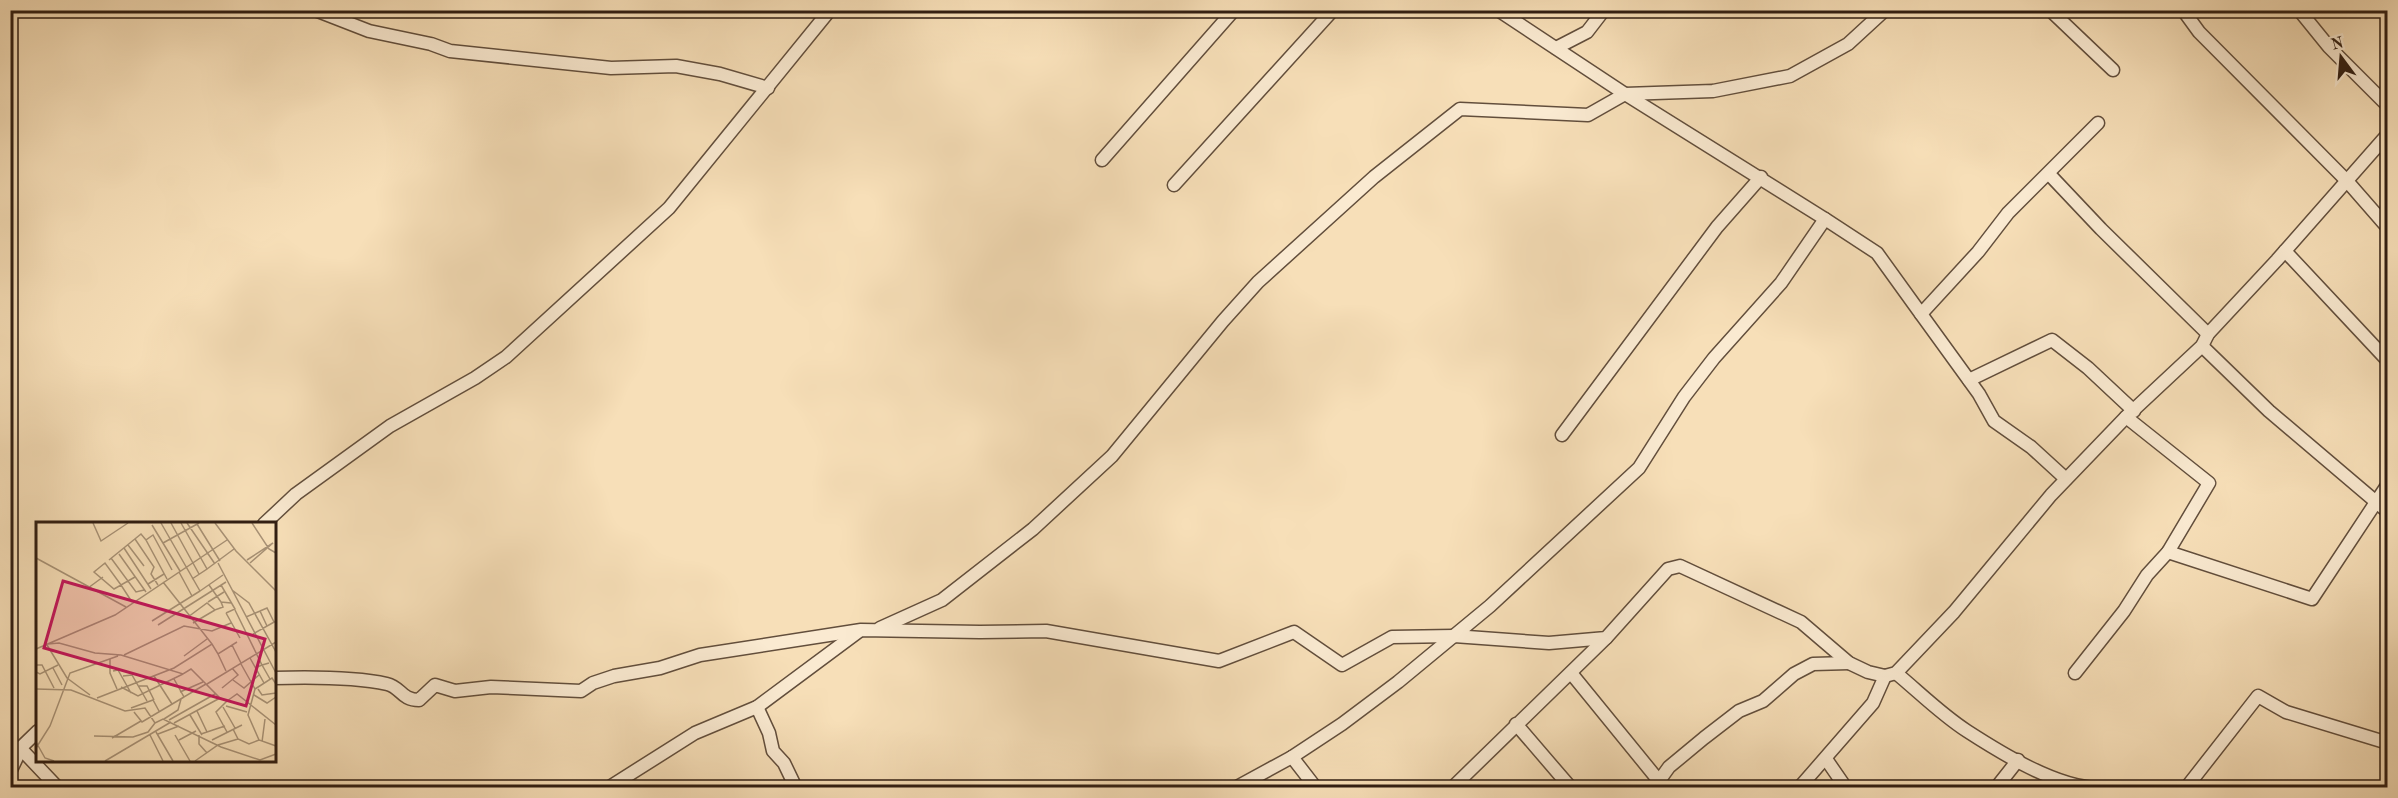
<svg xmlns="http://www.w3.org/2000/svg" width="2398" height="798" font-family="'Old Standard TT',serif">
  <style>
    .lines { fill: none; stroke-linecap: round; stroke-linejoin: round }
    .minor-casing { stroke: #624e3c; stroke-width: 15 }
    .minor { stroke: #faead1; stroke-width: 12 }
    .inset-road { fill: none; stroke: #a89276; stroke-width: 1.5 }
    .view { fill: #c2185b; fill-opacity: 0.15; stroke: #c2185b; stroke-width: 3 }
    .inset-edge { fill: none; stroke: #311e12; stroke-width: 3 }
  </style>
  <rect width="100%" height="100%" fill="#f7dfb8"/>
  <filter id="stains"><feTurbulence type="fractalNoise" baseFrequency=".00333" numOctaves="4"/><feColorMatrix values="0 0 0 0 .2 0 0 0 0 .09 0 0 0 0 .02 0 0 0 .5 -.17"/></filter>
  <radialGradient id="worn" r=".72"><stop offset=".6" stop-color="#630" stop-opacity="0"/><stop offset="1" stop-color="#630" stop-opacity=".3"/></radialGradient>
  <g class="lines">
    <defs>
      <g id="minor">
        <path d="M 315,10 L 369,31 L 431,44 L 450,51 L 611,68 L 676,66 L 720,74 L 768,88"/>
        <path d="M 1498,10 L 1625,94 L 1825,219"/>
        <path d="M 2050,10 L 2113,70"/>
        <path d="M 2183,10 L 2199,32 L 2347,181 L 2388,228"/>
        <path d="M 2299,10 L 2329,47 L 2388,106"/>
        <path d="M 1556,48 L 1587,32 L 1604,10"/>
        <path d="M 1102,160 L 1234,10"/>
        <path d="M 2049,174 L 2101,229 L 2208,334"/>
        <path d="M 1174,185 L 1333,10"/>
        <path d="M 2285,251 L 2388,361"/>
        <path d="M 1921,314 L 1979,394 L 1994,421 L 2031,447 L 2066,479"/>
        <path d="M 2202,346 L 2269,411 L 2388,512"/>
        <path d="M 1969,380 L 2052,340 L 2088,368 L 2134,411"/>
        <path d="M 1562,435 L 1717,227 L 1761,177"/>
        <path d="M 264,524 L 296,494 L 390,426 L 475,378 L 506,357 L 669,208 L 830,10"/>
        <path d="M 2168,552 L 2312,599 L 2388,484"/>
        <path d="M 880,628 L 942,600 L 1033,529 L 1112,456 L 1223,321 L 1258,282 L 1374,177 L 1460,109 L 1588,115 L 1625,94 L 1713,91 L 1790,76 L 1848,44 L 1885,10"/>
        <path d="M 1571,673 L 1659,781"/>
        <path d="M 1896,673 C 1919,692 1942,715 1967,731 C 2001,753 2056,787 2097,788"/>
        <path d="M 2075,673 L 2124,611 L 2147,575 L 2168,552 L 2209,483 L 2126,417"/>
        <path d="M 274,678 C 307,677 355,677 387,684 C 401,687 401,700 419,700 L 435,685 L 455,691 L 491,687 L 581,691 L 593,683 L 614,676 L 660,668 L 700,655 L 861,630 L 980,632 L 1046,631 L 1219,661 L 1294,632 L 1342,665 L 1392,637 L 1454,636 L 1549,643 L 1606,638 L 1668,569 L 1680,566 L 1801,622 L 1849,663 L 1868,672 L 1885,676 L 1896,673 L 1954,612 L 2051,495 L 2126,417 L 2202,346 L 2208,334 L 2277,260 L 2388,134"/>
        <path d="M 757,707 L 769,733 L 773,751 L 784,763 L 796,788"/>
        <path d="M 1516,724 L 1571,788"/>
        <path d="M 21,749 L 58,788"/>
        <path d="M 1292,757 L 1316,788"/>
        <path d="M 10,758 L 38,731"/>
        <path d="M 1826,759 L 1846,788"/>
        <path d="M 10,772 L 19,753"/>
        <path d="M 608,788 L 695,733 L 757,707 L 858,632"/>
        <path d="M 1235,788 L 1292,757 L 1342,724 L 1398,682 L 1490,606 L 1639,468 L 1684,397 L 1714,358 L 1781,283 L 1825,219 L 1877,253 L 1921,314 L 1978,252 L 2008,213 L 2098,123"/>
        <path d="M 1452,788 L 1606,638"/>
        <path d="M 1661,788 L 1659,781 L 1669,767 L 1704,738 L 1739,711 L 1763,701 L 1794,674 L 1813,664 L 1849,663"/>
        <path d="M 1799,788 L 1873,703 L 1885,676"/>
        <path d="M 1996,788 L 2018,760"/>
        <path d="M 2186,788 L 2258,696 L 2286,712 L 2388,743"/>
      </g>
    </defs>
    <!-- minor casing -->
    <use href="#minor" class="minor-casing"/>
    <!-- minor -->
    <use href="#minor" class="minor"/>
  </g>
  <!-- overview -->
  <g transform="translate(36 522)">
    <rect width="240" height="240" fill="#f7dfb8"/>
    <path class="inset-road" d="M 57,1 L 65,19 L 92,1M 125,1 L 164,69 L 187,53M 135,1 L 163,52M 145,1 L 171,47 L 156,57M 151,1 L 179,42M 179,1 L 200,29 L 240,69M 216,1 L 233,27 L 240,31M 161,2 L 184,39M 116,3 L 144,49M 99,17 L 118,45 L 115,52 L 122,63M 127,21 L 163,1M 92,23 L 108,44M 88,26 L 115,67M 83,32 L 110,70M 0,36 L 90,85M 75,36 L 100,70 L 108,68M 73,38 L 105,12 L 110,18M 211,38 L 237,21 L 214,41M 182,41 L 240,151M 171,47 L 198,27M 143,50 L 156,74M 131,57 L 110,18 L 117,13 L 136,48M 127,60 L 176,122M 112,62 L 128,52M 173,63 L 185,80 L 195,81M 185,63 L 199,87 L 190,91M 52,66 L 67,55M 196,68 L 213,81 L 240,130M 96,80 L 85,63 L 78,67 L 58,50 L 69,41 L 85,63 L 99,55M 172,80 L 188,70M 199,88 L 226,143 L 233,141M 224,89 L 231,86 L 238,100M 190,91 L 204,116M 152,95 L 171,81 L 179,88 L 187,85 L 185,80M 210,95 L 224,89 L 231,104M 116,99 L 164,69M 157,101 L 179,88M 122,103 L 190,60M 217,112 L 240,99M 12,122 L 23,121 L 59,131 L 85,133 L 147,152 L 155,147 L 184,176 L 191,179 L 201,172 L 240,203M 11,123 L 31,156 L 54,173M 196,123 L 205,141M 0,127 L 79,93 L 191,18M 182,132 L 190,149M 88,133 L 148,104 L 176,109 L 195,101M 148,134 L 171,117M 214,136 L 228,161M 74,137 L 74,151 L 81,167M 205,142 L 219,167 L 212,193 L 223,218 L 240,224M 0,143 L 6,143 L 18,166M 17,146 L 26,163M 219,146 L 226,143 L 234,157M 77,149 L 82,148 L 95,171M 0,150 L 4,152 L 22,143M 87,154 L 96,153 L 111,179M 118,154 L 136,182M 138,157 L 148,175 L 170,162M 197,158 L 208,166 L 223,153M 171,162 L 240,120M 103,164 L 111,164 L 118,178M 85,165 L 102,174 L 147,152M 186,166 L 202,153 L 196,146M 0,167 L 35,168 L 89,189 L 109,186 L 119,201 L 127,197 L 185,225 L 224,238 L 240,232M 219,167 L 236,156 L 240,162M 222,167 L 226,173 L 240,171M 144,170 L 167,160M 218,173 L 231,181 L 240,175M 61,176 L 138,146 L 176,122 L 182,132 L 201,120M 191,179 L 180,190 L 191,210M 190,184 L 211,190M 187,185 L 199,206M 95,186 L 117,178 L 123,189M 161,189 L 171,210M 98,190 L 106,200 L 148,175M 154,193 L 166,213M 128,197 L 142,188 L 145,177M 133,198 L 179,172M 138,201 L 184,176M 197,207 L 202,217 L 213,222 L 223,218M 120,210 L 137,239M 122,212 L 143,204M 165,212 L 189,204M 114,213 L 127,239M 139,213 L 154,239M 163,213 L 163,222 L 171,231M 58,214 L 97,215 L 112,210 L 119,201M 76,216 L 105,199M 143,218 L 160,209M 176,218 L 206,203M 0,220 L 9,236 L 18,239M 226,220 L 229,197M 0,226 L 14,204 L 34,151 L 82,134M 69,239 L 135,200M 159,239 L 182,223 L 202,217"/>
    <path class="view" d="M 27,59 L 229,117 L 210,184 L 8,126 Z"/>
    <rect width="240" height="240" class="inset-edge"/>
  </g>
  <!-- margin -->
  <rect width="2398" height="798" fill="none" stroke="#f7dfb8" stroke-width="36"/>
  <rect x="12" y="12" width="2374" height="774" fill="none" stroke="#311e12" stroke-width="3"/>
  <rect x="18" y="18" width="2362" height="762" fill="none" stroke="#311e12" stroke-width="1.5"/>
  <!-- north arrow -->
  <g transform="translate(2341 57) rotate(344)" stroke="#faead1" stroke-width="4.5" paint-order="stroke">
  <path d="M0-4.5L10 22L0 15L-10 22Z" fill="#311e12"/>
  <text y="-9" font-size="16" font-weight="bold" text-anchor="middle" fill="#311e12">N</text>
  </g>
  <rect width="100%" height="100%" filter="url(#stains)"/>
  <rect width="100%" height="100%" fill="url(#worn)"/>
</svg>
